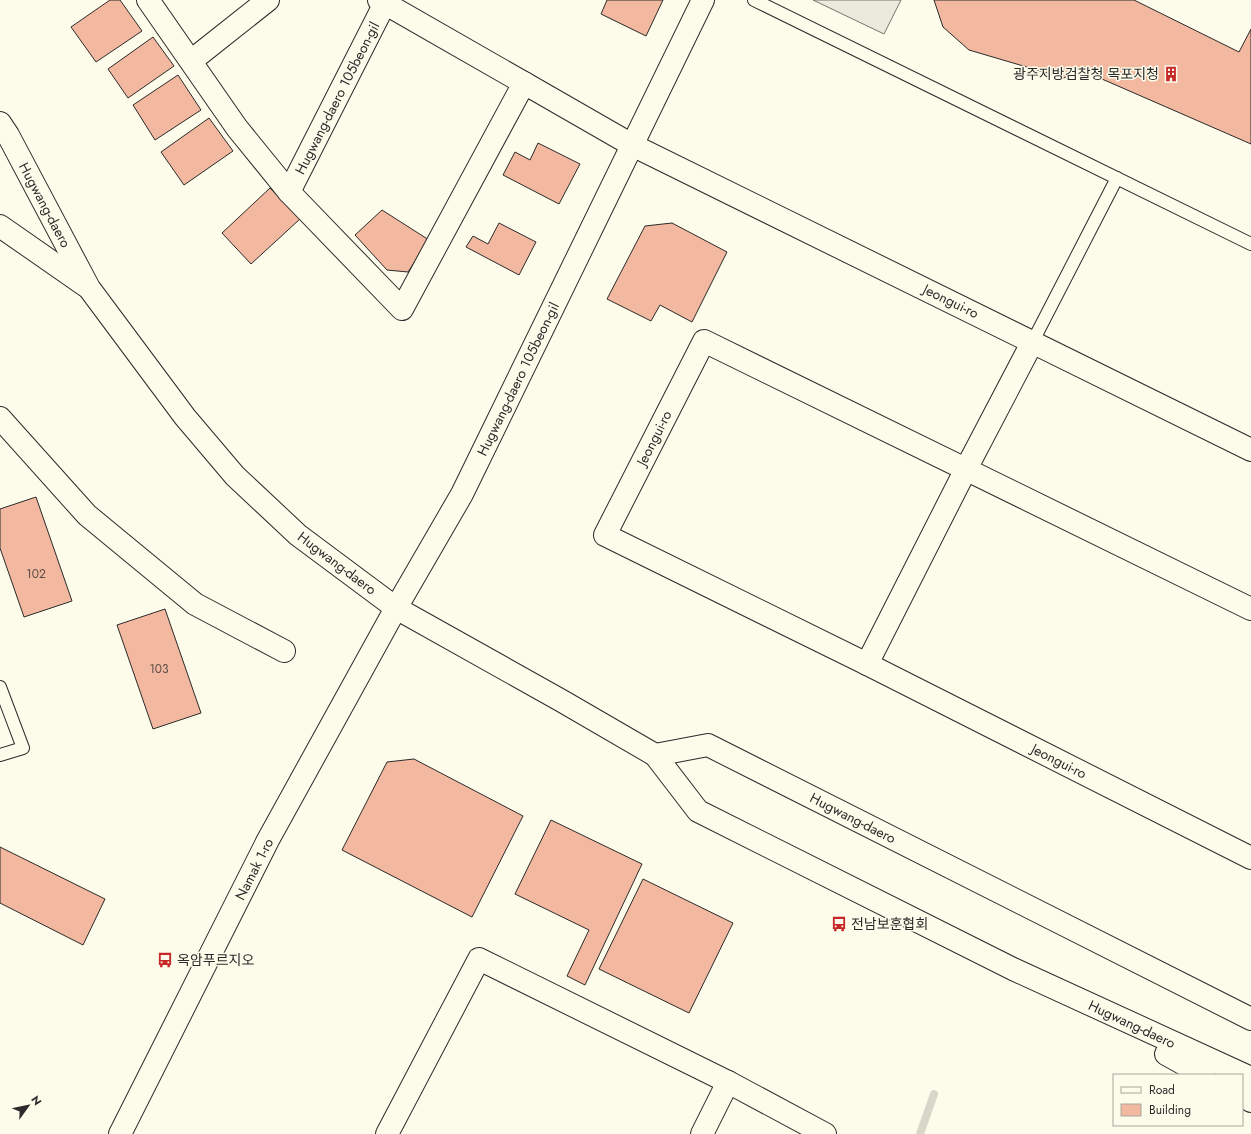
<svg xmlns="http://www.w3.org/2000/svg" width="1251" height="1134" font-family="Jost,'Noto Sans KR',sans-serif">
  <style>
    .parking { fill: #eceadb; stroke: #74746e }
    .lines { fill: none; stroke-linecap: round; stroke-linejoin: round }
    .stream { stroke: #d8d7c9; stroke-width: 8 }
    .building { fill: #f2b8a0; stroke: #2b2b2b }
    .lane-casing { stroke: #2b2b2b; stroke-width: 14 }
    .street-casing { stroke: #2b2b2b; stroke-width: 24 }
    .secondary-casing { stroke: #2b2b2b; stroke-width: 24 }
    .lane { stroke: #fdfbea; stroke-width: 12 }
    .street { stroke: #fdfbea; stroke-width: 22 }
    .secondary { stroke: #fdfbea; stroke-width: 22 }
    .labels { text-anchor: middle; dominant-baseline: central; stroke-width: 3; stroke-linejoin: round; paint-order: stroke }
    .number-label { font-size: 12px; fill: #5d4e48 }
    .poi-label { font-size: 14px; fill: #2b2b2b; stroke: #fdfbea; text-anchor: start }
    .street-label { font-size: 14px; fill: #2b2b2b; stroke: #fdfbea }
  </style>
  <rect width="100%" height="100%" fill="#fdfbea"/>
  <!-- parking -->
  <path class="parking" d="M 813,0 L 901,0 L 884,34 Z"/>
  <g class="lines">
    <!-- stream -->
    <path class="stream" d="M 920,1134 L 934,1094"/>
  </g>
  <!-- building -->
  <g class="building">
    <path d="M 110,0 L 120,0 L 142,31 L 96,62 L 71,27 Z"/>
    <path d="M 607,0 L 663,0 L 646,36 L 601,14 Z"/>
    <path d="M 934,0 L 1134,0 L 1239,52 L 1251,29 L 1251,144 L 1079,69 L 1064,78 L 969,50 L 943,27 Z"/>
    <path d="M 153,37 L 174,66 L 128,98 L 108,69 Z"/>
    <path d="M 178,75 L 201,110 L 155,140 L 133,105 Z"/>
    <path d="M 209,118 L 233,151 L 184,185 L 161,152 Z"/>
    <path d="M 538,143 L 580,164 L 559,204 L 503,175 L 515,152 L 530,160 Z"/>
    <path d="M 270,188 L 300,219 L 251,264 L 222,233 Z"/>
    <path d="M 382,210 L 429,240 L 408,272 L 387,270 L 355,235 Z"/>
    <path d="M 499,223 L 536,242 L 519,275 L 466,247 L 473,236 L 488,244 Z"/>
    <path d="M 672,223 L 727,252 L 692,322 L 660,305 L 651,321 L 607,299 L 645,226 Z"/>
    <path d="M 36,497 L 72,601 L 24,617 L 0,548 L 0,509 Z"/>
    <path d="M 165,609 L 201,713 L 153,729 L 117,625 Z"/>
    <path d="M 414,759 L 523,816 L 472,917 L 342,850 L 387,762 Z"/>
    <path d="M 551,820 L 642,864 L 585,985 L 567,976 L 589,930 L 515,894 Z"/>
    <path d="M 0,847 L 105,899 L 83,945 L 0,903 Z"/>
    <path d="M 643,879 L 733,923 L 689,1013 L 599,969 Z"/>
  </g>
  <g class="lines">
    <defs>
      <g id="lane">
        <path d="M 754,0 L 1251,244"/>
        <path d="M 1033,341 L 1117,178"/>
        <path d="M 0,687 L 23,748 L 0,755"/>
      </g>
      <g id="street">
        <path d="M 148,0 L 237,128 L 289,192 L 402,309 L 524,83 L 632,145 L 1251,450"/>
        <path d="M 379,0 L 524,83"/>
        <path d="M 191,61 L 268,0"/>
        <path d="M 289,192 L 385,3"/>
        <path d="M 0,418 L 87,515 L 195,604 L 284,651"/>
        <path d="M 396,608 L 462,494 L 703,0"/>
        <path d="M 1251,609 L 704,341 L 605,535 L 867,664 L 1251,858"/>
        <path d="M 867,664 L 966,469 L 1033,341"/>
        <path d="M 387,1134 L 479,959 L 728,1082 L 825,1134"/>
        <path d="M 702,1134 L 728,1082"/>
      </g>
      <g id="secondary">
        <path d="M 0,123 L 8,135 L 89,288 L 185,417 L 235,476 L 298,535 L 396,608 L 562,701 L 655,755 L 698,811 L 1013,969 L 1251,1078"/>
        <path d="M 0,226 L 86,286"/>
        <path d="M 655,755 L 708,745 L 1251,1019"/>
        <path d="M 1166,1054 L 1204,1075"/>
        <path d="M 1242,1096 L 1251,1101"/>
        <path d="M 120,1134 L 268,840 L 396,608"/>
      </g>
    </defs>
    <!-- lane casing -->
    <use href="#lane" class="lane-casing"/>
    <!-- street casing -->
    <use href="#street" class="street-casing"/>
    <!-- secondary casing -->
    <use href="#secondary" class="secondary-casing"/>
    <!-- lane -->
    <use href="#lane" class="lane"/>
    <!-- street -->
    <use href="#street" class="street"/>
    <!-- secondary -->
    <use href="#secondary" class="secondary"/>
  </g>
  <!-- icons -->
  <defs>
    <symbol id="building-bare" viewBox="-9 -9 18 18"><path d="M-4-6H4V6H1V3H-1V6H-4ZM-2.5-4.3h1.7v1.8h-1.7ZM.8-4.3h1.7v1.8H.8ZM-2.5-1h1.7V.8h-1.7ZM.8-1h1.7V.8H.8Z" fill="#c62828" stroke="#fdfbea" stroke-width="2.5" paint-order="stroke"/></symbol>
    <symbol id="bus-bare" viewBox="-9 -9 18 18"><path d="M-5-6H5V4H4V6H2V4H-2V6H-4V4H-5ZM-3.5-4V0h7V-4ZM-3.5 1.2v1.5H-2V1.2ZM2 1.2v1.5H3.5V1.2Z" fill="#c62828" stroke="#fdfbea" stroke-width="2.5" paint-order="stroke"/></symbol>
  </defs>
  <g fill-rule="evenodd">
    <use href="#building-bare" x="1160" y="63" width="22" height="22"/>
    <use href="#bus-bare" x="828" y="913" width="22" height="22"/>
    <use href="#bus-bare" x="154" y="949" width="22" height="22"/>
  </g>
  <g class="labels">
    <!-- number labels -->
    <g class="number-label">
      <text x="36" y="574">102</text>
      <text x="159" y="669">103</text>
    </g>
    <!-- poi labels -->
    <g class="poi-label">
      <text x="1159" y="74" text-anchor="end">광주지방검찰청 목포지청</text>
      <text x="851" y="924">전남보훈협회</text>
      <text x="177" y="960">옥암푸르지오</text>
    </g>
    <!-- street labels -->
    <g class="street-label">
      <text transform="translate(337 98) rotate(-63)">Hugwang-daero 105beon-gil</text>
      <text transform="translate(45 205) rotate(62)">Hugwang-daero</text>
      <text transform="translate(951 301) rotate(26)">Jeongui-ro</text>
      <text transform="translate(518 379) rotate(-64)">Hugwang-daero 105beon-gil</text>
      <text transform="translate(654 438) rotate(-63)">Jeongui-ro</text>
      <text transform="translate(337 563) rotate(37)">Hugwang-daero</text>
      <text transform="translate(1059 761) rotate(27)">Jeongui-ro</text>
      <text transform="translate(853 818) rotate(27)">Hugwang-daero</text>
      <text transform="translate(254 869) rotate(-63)">Namak 1-ro</text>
      <text transform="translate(1132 1024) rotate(25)">Hugwang-daero</text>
    </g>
  </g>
  <!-- legend -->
  <rect x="1113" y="1074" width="130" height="52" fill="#fdfbea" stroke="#a9a89e"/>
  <rect x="1121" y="1087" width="20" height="6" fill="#fdfbea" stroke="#a9a89e"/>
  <text x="1149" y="1094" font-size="12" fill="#2b2b2b">Road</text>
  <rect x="1121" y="1104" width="20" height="12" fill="#f2b8a0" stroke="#a9a89e"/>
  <text x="1149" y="1114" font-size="12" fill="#2b2b2b">Building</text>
  <!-- north arrow -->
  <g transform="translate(28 1106) rotate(57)" stroke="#fdfbea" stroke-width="3" paint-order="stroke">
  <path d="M0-3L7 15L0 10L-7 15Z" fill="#2b2b2b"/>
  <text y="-6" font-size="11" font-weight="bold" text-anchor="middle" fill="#2b2b2b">N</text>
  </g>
</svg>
